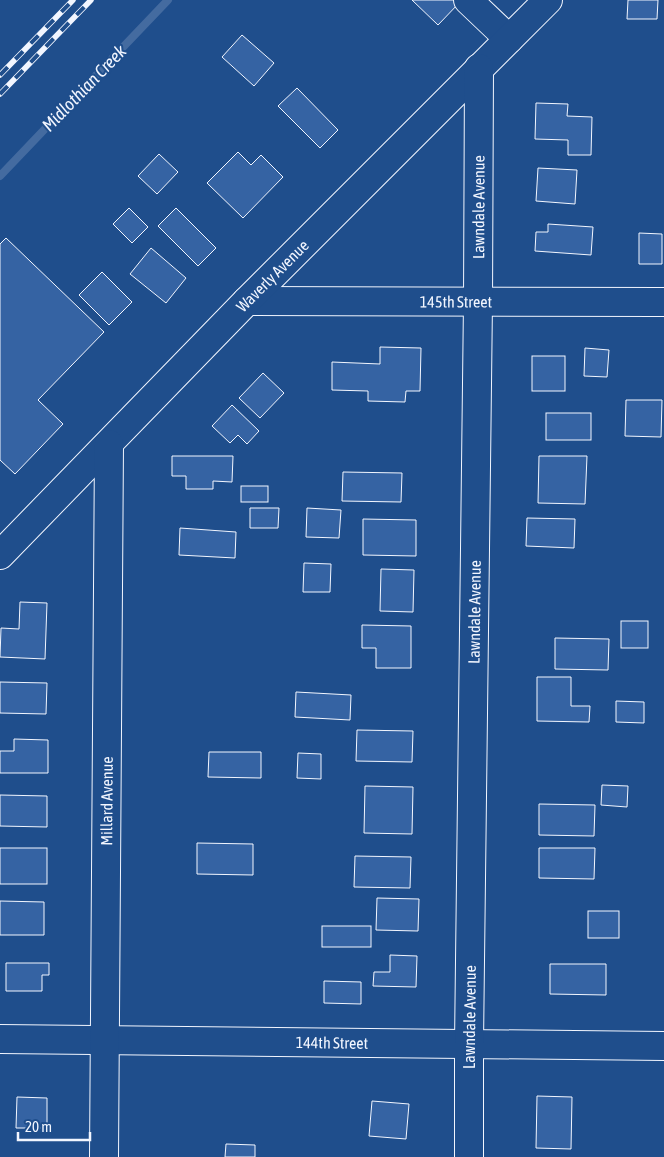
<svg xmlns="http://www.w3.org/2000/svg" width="664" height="1157" font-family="'Asap Condensed',sans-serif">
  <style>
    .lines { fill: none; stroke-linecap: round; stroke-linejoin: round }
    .stream { stroke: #446ba0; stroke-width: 8 }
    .building { fill: #3563a3; stroke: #f2f6ff }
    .minor-casing { stroke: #f2f6ff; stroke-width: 30 }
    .minor { stroke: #1f4e8c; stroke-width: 28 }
    .rail-casing { stroke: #f2f6ff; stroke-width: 5.5 }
    .rail { stroke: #1f4e8c; stroke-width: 4; stroke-dasharray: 11; stroke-linecap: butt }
    .labels { text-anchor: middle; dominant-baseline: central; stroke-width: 4; stroke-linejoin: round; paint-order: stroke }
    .street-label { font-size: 16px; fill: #f2f6ff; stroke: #1f4e8c }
    .water-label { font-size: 18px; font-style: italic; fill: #f2f6ff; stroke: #1f4e8c }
  </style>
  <rect width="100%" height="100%" fill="#1f4e8c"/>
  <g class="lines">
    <!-- stream -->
    <path class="stream" d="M 0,176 L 168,0"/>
  </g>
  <!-- building -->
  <g class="building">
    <path d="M 412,0 L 459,0 L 460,2 L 438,25 Z"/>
    <path d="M 628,0 L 658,0 L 657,19 L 627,19 Z"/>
    <path d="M 242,35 L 274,63 L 254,86 L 222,57 Z"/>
    <path d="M 297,88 L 338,130 L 320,148 L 278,106 Z"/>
    <path d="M 536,103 L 568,104 L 567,116 L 592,117 L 591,155 L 568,155 L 568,140 L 535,139 Z"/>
    <path d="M 238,152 L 251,165 L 261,155 L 283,177 L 243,218 L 207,183 Z"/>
    <path d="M 159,154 L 178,172 L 157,194 L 138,176 Z"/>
    <path d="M 538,168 L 577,170 L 575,204 L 536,201 Z"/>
    <path d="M 129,208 L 148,227 L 132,243 L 113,224 Z"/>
    <path d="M 176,208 L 216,248 L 198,266 L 158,226 Z"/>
    <path d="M 548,224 L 593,227 L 591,255 L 535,251 L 536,232 L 548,232 Z"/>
    <path d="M 639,233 L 662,234 L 662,264 L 639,264 Z"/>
    <path d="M 6,238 L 104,332 L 38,400 L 63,424 L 15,474 L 0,460 L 0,244 Z"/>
    <path d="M 151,248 L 186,278 L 166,303 L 130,274 Z"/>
    <path d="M 102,272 L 132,302 L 109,325 L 79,295 Z"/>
    <path d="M 380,347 L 421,348 L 420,391 L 406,391 L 405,402 L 368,401 L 368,391 L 332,390 L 332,362 L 380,364 Z"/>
    <path d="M 585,348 L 609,350 L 607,377 L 584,376 Z"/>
    <rect x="532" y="356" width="33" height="35"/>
    <path d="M 263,373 L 284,393 L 260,418 L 239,398 Z"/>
    <path d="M 626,400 L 662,400 L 661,437 L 625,436 Z"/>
    <path d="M 232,405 L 259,431 L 247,444 L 238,435 L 230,443 L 212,426 Z"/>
    <rect x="546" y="413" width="45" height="27"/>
    <path d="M 172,456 L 233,456 L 232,482 L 213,481 L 213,489 L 186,489 L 186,476 L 172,476 Z"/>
    <path d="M 539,456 L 587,456 L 585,504 L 538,503 Z"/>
    <path d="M 343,472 L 402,473 L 401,502 L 342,501 Z"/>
    <rect x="241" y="486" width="27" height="16"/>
    <path d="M 250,508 L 279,508 L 278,528 L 250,528 Z"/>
    <path d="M 307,508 L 341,510 L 339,538 L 306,537 Z"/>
    <path d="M 527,518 L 575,519 L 574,548 L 526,546 Z"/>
    <path d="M 363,519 L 416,520 L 416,556 L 363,555 Z"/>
    <path d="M 180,528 L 236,532 L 235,558 L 179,555 Z"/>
    <path d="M 304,563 L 331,564 L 330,592 L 303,592 Z"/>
    <path d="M 381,569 L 414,570 L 413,612 L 380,611 Z"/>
    <path d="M 20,602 L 47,603 L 45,659 L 0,657 L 1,628 L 19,629 Z"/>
    <rect x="621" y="621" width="27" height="27"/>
    <path d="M 362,625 L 411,626 L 411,668 L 376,668 L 376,648 L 362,648 Z"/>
    <path d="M 555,638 L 609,639 L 608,670 L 555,669 Z"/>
    <path d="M 537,677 L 571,677 L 571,706 L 590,706 L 589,722 L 537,721 Z"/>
    <path d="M 0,682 L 47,683 L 46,714 L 0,713 Z"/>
    <path d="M 296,692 L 351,695 L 350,720 L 295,717 Z"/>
    <path d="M 616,701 L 644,702 L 644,723 L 616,722 Z"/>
    <path d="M 357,730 L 413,731 L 412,762 L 356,761 Z"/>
    <path d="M 14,739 L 48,740 L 48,773 L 0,773 L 0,751 L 14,751 Z"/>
    <path d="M 209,752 L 261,752 L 261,778 L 208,777 Z"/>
    <path d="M 298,753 L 321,754 L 321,779 L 297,778 Z"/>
    <path d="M 602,785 L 628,786 L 627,807 L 601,805 Z"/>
    <path d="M 365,786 L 413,787 L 412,834 L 364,833 Z"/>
    <path d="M 0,795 L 47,796 L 47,827 L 0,826 Z"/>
    <path d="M 539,804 L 595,805 L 594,836 L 539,835 Z"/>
    <path d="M 197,843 L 253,844 L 253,875 L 197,874 Z"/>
    <rect x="0" y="848" width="47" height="36"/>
    <path d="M 539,848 L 595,848 L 594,879 L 539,878 Z"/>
    <path d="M 355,856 L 411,857 L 410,888 L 354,887 Z"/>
    <path d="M 377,898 L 419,899 L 418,931 L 376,930 Z"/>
    <path d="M 0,901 L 44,902 L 44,935 L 0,935 Z"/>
    <rect x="588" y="911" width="31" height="27"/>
    <rect x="322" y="926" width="49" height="21"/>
    <path d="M 390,955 L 417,956 L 416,987 L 373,986 L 374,972 L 390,972 Z"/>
    <path d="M 6,963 L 49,963 L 49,975 L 42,975 L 42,991 L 6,991 Z"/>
    <path d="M 550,964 L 606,964 L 606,995 L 550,994 Z"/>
    <path d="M 324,981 L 361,982 L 361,1004 L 324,1003 Z"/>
    <path d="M 537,1096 L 572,1097 L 571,1149 L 536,1148 Z"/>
    <path d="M 17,1097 L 47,1098 L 47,1128 L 16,1128 Z"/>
    <path d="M 372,1101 L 409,1104 L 406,1139 L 369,1136 Z"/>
    <path d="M 226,1144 L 255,1145 L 255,1157 L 225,1157 Z"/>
  </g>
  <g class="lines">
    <defs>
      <g id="minor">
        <path d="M 468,0 L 509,39"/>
        <path id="s1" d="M 247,301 L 664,302"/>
        <path id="s2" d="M 0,555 L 247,301 L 548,0"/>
        <path id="s3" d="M 0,1039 L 664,1046"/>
        <path id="s4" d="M 104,1157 L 109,444"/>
        <path id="s5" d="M 469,1157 L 469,1044 L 478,301 L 479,68"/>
      </g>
    </defs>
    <!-- minor casing -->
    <use href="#minor" class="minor-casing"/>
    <!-- minor -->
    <use href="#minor" class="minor"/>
    <defs>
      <g id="rail">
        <path d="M 0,75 L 73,0"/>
        <path d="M 0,94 L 91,0"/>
      </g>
    </defs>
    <!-- rail casing -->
    <use href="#rail" class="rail-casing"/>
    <!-- rail -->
    <use href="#rail" class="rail"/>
  </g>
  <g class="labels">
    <!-- street labels -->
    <g class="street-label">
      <text stroke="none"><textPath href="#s5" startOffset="950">Lawndale Avenue</textPath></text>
      <text stroke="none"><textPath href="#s2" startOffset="390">Waverly Avenue</textPath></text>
      <text stroke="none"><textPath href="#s1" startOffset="209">145th Street</textPath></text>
      <text stroke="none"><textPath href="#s5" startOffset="545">Lawndale Avenue</textPath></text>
      <text stroke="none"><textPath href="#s4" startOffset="356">Millard Avenue</textPath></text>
      <text stroke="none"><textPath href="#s5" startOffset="140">Lawndale Avenue</textPath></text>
      <text stroke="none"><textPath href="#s3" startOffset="332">144th Street</textPath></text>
    </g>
    <!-- water labels -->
    <g class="water-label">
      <text transform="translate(84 88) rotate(-46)">Midlothian Creek</text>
    </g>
  </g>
  <!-- scale -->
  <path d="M18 1132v8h72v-8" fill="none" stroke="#f2f6ff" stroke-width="2.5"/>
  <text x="25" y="1132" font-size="15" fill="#f2f6ff" stroke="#1f4e8c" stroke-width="4" paint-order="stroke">20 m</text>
</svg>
